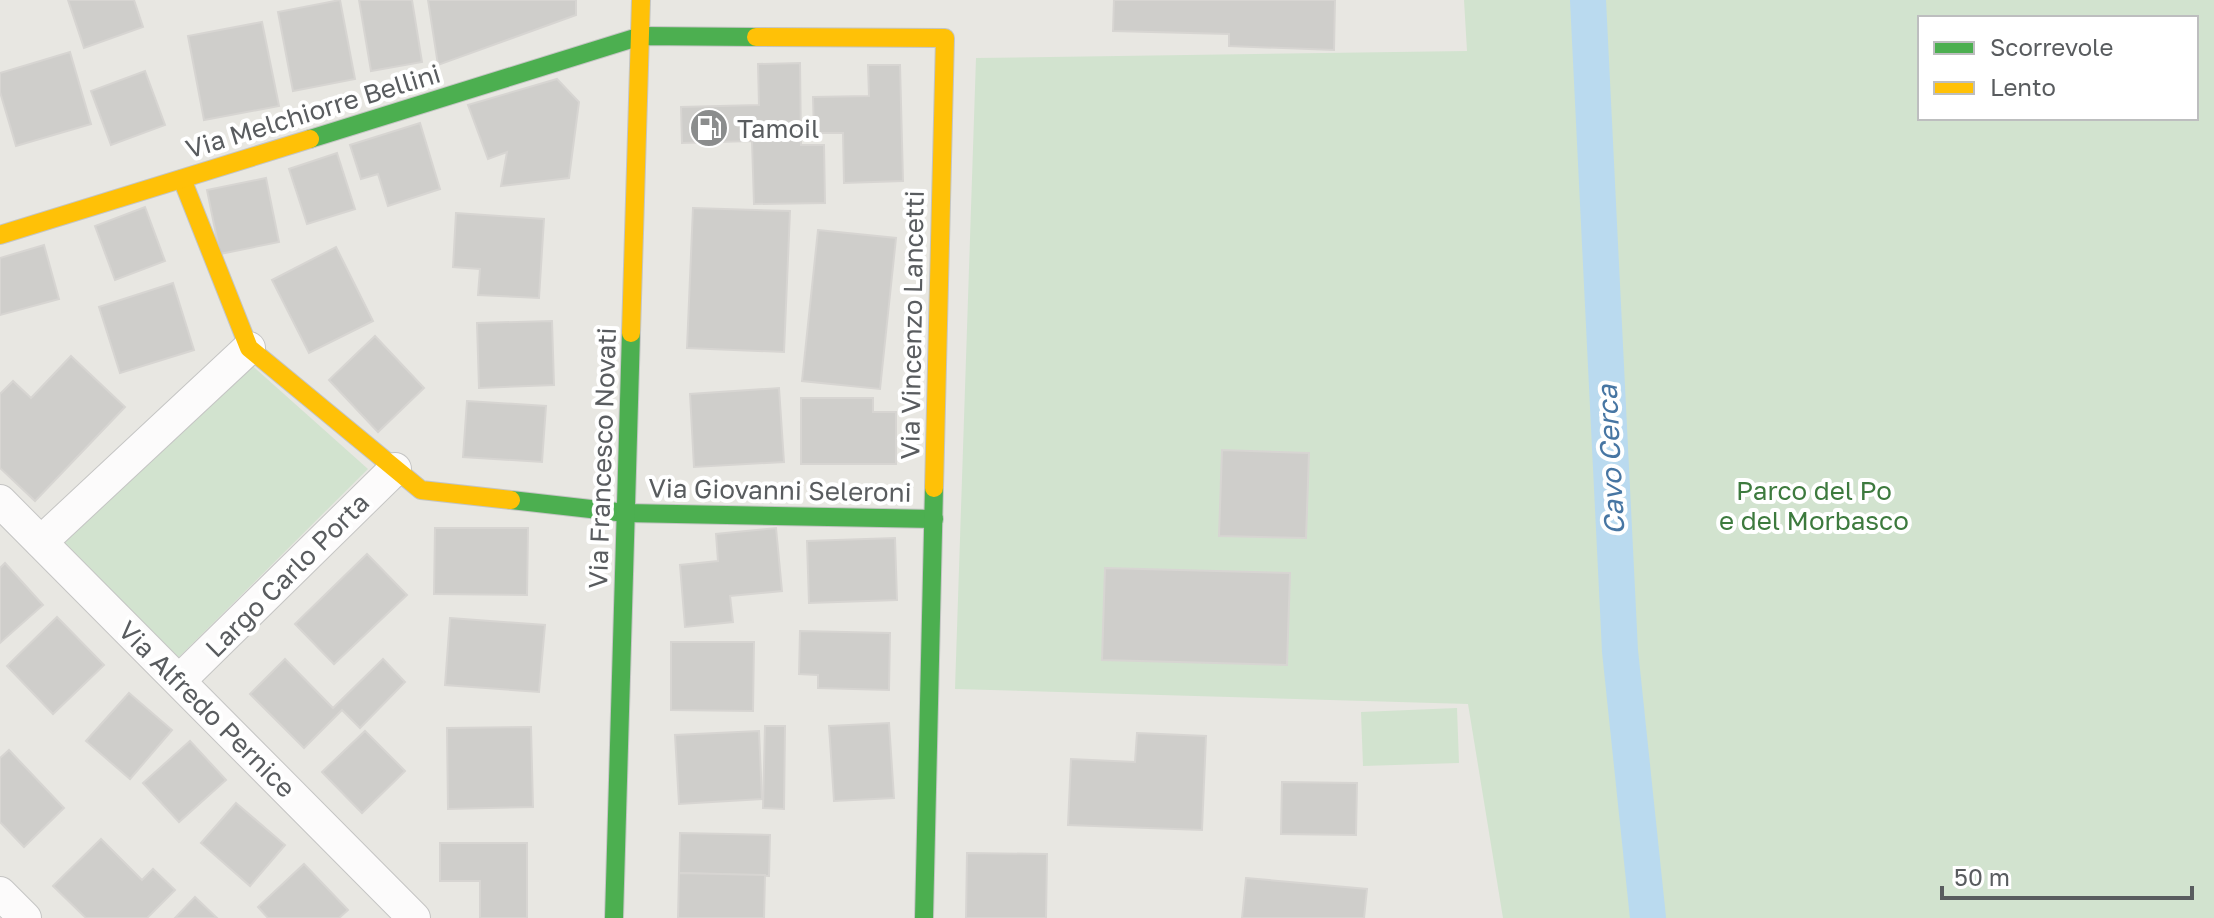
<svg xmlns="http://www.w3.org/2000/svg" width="2214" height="918" font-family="'Golos Text',sans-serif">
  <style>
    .green { fill: #d2e3cf; fill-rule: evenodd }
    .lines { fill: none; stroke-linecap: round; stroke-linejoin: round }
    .canal { stroke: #badaef; stroke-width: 36 }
    .building { fill: #cfcecb; stroke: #d7d5d2; stroke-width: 2 }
    .street-casing { stroke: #c5c5c4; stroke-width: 34 }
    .fast-casing { stroke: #c4c5c4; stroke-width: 20 }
    .slow-casing { stroke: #c4c5c4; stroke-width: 20 }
    .street { stroke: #fcfbfb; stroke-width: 32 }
    .fast { stroke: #4caf50; stroke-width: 18 }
    .slow { stroke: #ffc107; stroke-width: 18 }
    .labels { text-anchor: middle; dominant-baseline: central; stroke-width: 8; stroke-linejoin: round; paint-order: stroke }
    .street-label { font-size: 26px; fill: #595c5f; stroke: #fff }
    .poi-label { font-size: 26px; fill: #595c5f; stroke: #fff; text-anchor: start }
    .park-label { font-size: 26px; fill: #3d7a3e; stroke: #fff }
    .water-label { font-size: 28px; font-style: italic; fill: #4776a3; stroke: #fff }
  </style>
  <rect width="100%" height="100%" fill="#e8e7e2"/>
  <!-- green -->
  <g class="green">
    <path d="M 1464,0 L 2214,0 L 2214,918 L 1503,918 L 1468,704 L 955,689 L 976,58 L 1467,51 ZM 1920,18 L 2196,18 L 2196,118 L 1920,118 Z"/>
    <path d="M 247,361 L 368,469 L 178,658 L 57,537 Z"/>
    <path d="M 1457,708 L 1459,763 L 1363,766 L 1361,712 Z"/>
  </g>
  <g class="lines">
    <!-- canal -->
    <path class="canal" d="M 1588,0 L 1620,651 L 1648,918"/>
  </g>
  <!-- building -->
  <g class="building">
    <path d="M 68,0 L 134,0 L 143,27 L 84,48 Z"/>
    <path d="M 340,0 L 355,79 L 293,91 L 278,12 Z"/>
    <path d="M 359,0 L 412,0 L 422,62 L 371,71 Z"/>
    <path d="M 428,0 L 576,0 L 576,15 L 438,65 Z"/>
    <path d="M 1114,0 L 1335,0 L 1334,50 L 1229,46 L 1229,34 L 1113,31 Z"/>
    <path d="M 262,22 L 279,106 L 204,120 L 188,36 Z"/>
    <path d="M 70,52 L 91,124 L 16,146 L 0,92 L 0,73 Z"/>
    <path d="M 800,63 L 801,145 L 824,145 L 825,203 L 754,204 L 752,141 L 682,143 L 681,107 L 759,105 L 758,64 Z"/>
    <path d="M 868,65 L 900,65 L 903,181 L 844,183 L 843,133 L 814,133 L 813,97 L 869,96 Z"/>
    <path d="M 145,71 L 165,125 L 111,145 L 91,91 Z"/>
    <path d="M 557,79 L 579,102 L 569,178 L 501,186 L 507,152 L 488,159 L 468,105 Z"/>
    <path d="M 420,123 L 440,189 L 388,206 L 378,174 L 361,179 L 350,145 Z"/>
    <path d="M 337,153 L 355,209 L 307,224 L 289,169 Z"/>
    <path d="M 266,178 L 279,242 L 220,254 L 207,190 Z"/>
    <path d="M 145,207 L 165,261 L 115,280 L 95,226 Z"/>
    <path d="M 693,208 L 790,211 L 784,352 L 687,348 Z"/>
    <path d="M 456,213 L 544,219 L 539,298 L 478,295 L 480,269 L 453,267 Z"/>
    <path d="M 818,230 L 896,238 L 880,389 L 802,381 Z"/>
    <path d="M 44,245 L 59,299 L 0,315 L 0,258 Z"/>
    <path d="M 336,247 L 373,321 L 309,353 L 272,280 Z"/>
    <path d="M 173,283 L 194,350 L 120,373 L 99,307 Z"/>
    <path d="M 552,321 L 554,385 L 479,388 L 477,323 Z"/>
    <path d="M 375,336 L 424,388 L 378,432 L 329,380 Z"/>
    <path d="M 71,356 L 125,407 L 35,501 L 0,468 L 0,394 L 13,381 L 31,398 Z"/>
    <path d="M 779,388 L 784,462 L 694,467 L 690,394 Z"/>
    <path d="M 801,398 L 873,398 L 873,412 L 896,412 L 896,464 L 801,464 Z"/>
    <path d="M 467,401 L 546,406 L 542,462 L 463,457 Z"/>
    <path d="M 1222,450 L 1309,453 L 1306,538 L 1219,536 Z"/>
    <path d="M 435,528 L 528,528 L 527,595 L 434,594 Z"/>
    <path d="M 776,528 L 782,591 L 730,596 L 733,622 L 685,627 L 680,565 L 718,561 L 716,534 Z"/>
    <path d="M 895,538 L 897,600 L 809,603 L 807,541 Z"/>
    <path d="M 367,554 L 407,595 L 334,664 L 295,624 Z"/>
    <path d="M 5,563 L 43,605 L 0,643 L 0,568 Z"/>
    <path d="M 1105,568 L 1290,573 L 1287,665 L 1102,660 Z"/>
    <path d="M 57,617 L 104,665 L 53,714 L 7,666 Z"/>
    <path d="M 450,618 L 545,625 L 539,692 L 445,685 Z"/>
    <path d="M 800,631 L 890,633 L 889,690 L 818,688 L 818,675 L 799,674 Z"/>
    <path d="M 671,642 L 754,642 L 753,711 L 671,710 Z"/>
    <path d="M 285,659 L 333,708 L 383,659 L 405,682 L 360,728 L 342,710 L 304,748 L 250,694 Z"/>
    <path d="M 129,693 L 172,730 L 130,779 L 86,741 Z"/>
    <path d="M 889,723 L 894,798 L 834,801 L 829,726 Z"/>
    <path d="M 765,726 L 785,726 L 784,809 L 763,808 Z"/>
    <path d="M 531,727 L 533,807 L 448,809 L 447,728 Z"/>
    <path d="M 365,731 L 405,771 L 362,813 L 322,772 Z"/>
    <path d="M 759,731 L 762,799 L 679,804 L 675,735 Z"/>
    <path d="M 1137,733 L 1206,736 L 1202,830 L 1068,825 L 1071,759 L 1135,762 Z"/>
    <path d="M 190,741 L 226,780 L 179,822 L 143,783 Z"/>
    <path d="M 9,750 L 64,808 L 24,847 L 0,822 L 0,758 Z"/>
    <path d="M 1282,782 L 1357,783 L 1356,835 L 1281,834 Z"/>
    <path d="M 236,803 L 285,845 L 250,886 L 201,843 Z"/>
    <path d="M 680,833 L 770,835 L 769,876 L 679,873 Z"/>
    <path d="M 101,839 L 142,880 L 153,869 L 175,890 L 147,918 L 86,918 L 53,886 Z"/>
    <path d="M 440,843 L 527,843 L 527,918 L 480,918 L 480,881 L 440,881 Z"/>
    <path d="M 967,853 L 1047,854 L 1046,918 L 966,918 Z"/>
    <path d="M 304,864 L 348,910 L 339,918 L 268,918 L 258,907 Z"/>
    <path d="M 679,873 L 765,875 L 764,918 L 678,918 Z"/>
    <path d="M 1246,878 L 1367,889 L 1364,918 L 1242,918 Z"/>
    <path d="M 195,897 L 217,918 L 175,918 Z"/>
  </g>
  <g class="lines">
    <defs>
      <g id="street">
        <path d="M 0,501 L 414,918"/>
        <path d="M 41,542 L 249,348"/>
        <path d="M 180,680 L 395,469"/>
        <path d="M 0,893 L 25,918"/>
      </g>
      <g id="fast">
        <path d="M 310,139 L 641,36 L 756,37"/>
        <path d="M 511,500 L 626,513 L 934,519"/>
        <path d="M 614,918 L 631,333"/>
        <path d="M 924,918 L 934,488"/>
      </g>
      <g id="slow">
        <path d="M 756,37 L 945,38 L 934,488"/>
        <path d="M 182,179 L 249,348 L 421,490 L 511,500"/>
        <path d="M 0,235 L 310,139"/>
        <path d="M 631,333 L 641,0"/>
      </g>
    </defs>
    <!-- street casing -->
    <use href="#street" class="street-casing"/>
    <!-- fast casing -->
    <use href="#fast" class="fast-casing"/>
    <!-- slow casing -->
    <use href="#slow" class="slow-casing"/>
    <!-- street -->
    <use href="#street" class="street"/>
    <!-- fast -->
    <use href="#fast" class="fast"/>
    <!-- slow -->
    <use href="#slow" class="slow"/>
  </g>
  <!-- icons -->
  <defs>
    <symbol id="fuel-disc" viewBox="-11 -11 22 22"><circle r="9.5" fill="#8b8d8d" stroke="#fff"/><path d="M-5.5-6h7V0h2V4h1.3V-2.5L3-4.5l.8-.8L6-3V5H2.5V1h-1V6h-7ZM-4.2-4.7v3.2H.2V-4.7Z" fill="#fff"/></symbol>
  </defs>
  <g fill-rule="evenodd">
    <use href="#fuel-disc" x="687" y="106" width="44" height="44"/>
  </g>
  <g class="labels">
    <!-- street labels -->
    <g class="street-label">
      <text transform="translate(313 111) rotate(-17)">Via Melchiorre Bellini</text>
      <text transform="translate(912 325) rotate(-89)">Via Vincenzo Lancetti</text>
      <text transform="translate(602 458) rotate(-88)">Via Francesco Novati</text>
      <text transform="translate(780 490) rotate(1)">Via Giovanni Seleroni</text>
      <text transform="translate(287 575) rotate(-45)">Largo Carlo Porta</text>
      <text transform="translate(207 709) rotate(45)">Via Alfredo Pernice</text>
    </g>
    <!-- poi labels -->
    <g class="poi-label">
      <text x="737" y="128">Tamoil</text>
    </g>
    <!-- park labels -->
    <g class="park-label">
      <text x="1814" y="490">Parco del Po<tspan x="1814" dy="30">e del Morbasco</tspan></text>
    </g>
    <!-- water labels -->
    <g class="water-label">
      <text transform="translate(1610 460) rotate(-93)">Cavo Cerca</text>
    </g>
  </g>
  <!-- legend -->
  <rect x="1918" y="16" width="280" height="104" fill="#ffffff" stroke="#bdbebf" stroke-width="2"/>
  <rect x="1934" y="42" width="40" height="12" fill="#4caf50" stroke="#bdbebf" stroke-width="2"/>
  <text x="1990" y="56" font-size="24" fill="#595c5f">Scorrevole</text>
  <rect x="1934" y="82" width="40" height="12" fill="#ffc107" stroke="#bdbebf" stroke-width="2"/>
  <text x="1990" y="96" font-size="24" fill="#595c5f">Lento</text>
  <!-- scale -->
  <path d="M1942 886v12h250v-12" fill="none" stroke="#595c5f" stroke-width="4"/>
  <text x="1954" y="886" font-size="24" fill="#595c5f" stroke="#ffffff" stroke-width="6" paint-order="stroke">50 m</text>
</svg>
